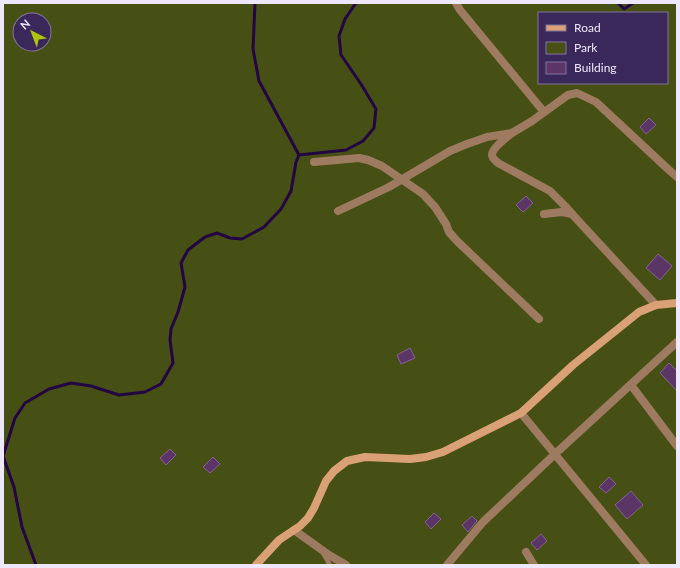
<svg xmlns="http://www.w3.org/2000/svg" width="680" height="568" font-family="Lato,sans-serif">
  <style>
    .green { fill: #475014; fill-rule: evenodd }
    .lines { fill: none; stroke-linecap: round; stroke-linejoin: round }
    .stream { stroke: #220542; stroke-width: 3 }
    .building { fill: #5a3566; stroke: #896296 }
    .lane { stroke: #9e7b60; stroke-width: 4.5 }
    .street { stroke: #9e7b60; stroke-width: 8 }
    .secondary { stroke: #daa177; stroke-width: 8 }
  </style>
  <rect width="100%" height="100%" fill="#3b285b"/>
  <!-- green -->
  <path class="green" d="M 3,3 L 677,3 L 677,565 L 3,565 ZM 539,13 L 667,13 L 667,83 L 539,83 ZM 20,20 L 44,20 L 44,44 L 20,44 Z"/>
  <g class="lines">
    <!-- stream -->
    <g class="stream">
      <path d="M 255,3 L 253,49 L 259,81 L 299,155"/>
      <path d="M 618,3 L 624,9 L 633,3"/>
      <path d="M 299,155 L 346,150 L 363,141 L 374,128 L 376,109 L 361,84 L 341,55 L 339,36 L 345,19 L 356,3"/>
      <path d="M 36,565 L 22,527 L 14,487 L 3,456 L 15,418 L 25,403 L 49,389 L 71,383 L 91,386 L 119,395 L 145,392 L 161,384 L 173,363 L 170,340 L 171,329 L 178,312 L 185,287 L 181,263 L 188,250 L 205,237 L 217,233 L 230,238 L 242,239 L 264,227 L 281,209 L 291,191 L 296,162 L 299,155"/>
    </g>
  </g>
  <!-- building -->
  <g class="building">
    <path d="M 649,118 L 656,125 L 646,134 L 640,127 Z"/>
    <path d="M 526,196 L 533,203 L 523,212 L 516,205 Z"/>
    <path d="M 658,254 L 672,266 L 660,280 L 646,268 Z"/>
    <path d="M 410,348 L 415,358 L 401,364 L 397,355 Z"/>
    <path d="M 669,363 L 677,371 L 677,391 L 660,373 Z"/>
    <path d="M 170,449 L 176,455 L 166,465 L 160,458 Z"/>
    <path d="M 213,457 L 220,464 L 210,473 L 203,467 Z"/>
    <path d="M 609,477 L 616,484 L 606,493 L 599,487 Z"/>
    <path d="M 631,491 L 643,505 L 627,519 L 615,505 Z"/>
    <path d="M 434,513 L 441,519 L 431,529 L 425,522 Z"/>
    <path d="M 472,516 L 477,521 L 468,532 L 462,525 Z"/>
    <path d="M 541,534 L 547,541 L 537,550 L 531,543 Z"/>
  </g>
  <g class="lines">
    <!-- lane -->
    <path class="lane" d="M 323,553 L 330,565"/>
    <!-- street -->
    <g class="street">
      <path d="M 456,3 L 460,10 L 544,112"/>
      <path d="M 512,133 C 507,137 492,148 492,155 C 492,158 496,161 498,163 L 550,191 L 565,206 L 572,214"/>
      <path d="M 314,162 L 359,158 L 368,160 L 382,166 L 423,194 L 435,207 L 446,224 L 449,232 L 457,241 L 539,319"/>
      <path d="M 338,211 L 389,187 L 450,151 L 467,144 L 487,137 L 512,133 L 532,121 L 568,95 L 577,93 L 596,102 L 669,170 L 677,177"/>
      <path d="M 544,214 L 562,212 L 572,214 L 656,305"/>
      <path d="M 631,385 L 677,446"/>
      <path d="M 521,413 L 646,565"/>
      <path d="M 294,530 L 329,555 L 346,565"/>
      <path d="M 526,552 L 534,565"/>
      <path d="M 447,565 L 483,522 L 555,454 L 677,342"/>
    </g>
    <!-- secondary -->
    <path class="secondary" d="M 256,565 L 279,540 L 300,526 L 308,518 L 314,508 L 326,481 L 334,471 L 347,461 L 365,457 L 410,459 L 426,457 L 443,452 L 521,413 L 573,365 L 639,312 L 656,305 L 677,303"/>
  </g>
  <!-- border -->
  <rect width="680" height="568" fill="none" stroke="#ede8fc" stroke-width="8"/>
  <!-- legend -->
  <rect x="538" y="12" width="130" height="72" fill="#3b285b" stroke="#82759b"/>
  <rect x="546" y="25" width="20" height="6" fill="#daa177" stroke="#82759b"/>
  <text x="574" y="32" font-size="12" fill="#ede8fc">Road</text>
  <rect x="546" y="42" width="20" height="12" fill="#475014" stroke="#82759b"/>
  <text x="574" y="52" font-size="12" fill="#ede8fc">Park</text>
  <rect x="546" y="62" width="20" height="12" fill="#5a3566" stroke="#82759b"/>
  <text x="574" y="72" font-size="12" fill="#ede8fc">Building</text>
  <!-- north arrow -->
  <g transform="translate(32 32) rotate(318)"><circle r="19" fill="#3b285b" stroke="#82759b"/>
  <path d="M0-3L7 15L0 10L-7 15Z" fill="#aec60a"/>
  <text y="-6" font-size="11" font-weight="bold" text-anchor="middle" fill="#ede8fc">N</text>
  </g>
</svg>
